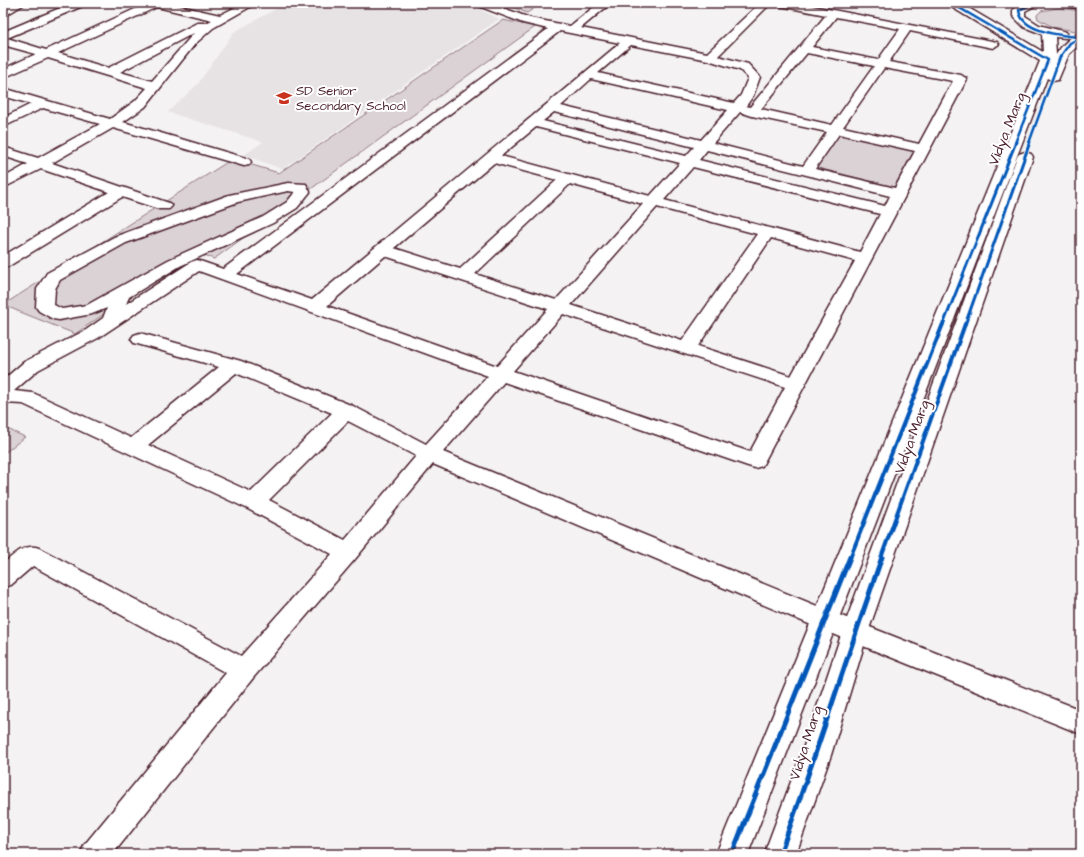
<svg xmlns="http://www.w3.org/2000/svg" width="1084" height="857" font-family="'Architects Daughter',sans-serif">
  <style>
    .built { fill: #e7e2e3 }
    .green { fill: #dbd2d5; stroke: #927880 }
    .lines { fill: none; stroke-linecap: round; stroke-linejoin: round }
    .minor-casing { stroke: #4a1f2b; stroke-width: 3 }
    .major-casing { stroke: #4a1f2b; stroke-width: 3 }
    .minor { fill: #fff; fill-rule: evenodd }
    .major { fill: #fff; fill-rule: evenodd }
    .cycleway-far3-casing { stroke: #fff; stroke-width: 4 }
    .cycleway-far2-casing { stroke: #fff; stroke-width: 5 }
    .cycleway-far1-casing { stroke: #fff; stroke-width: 6 }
    .cycleway-casing { stroke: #fff; stroke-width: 8 }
    .cycleway-far3 { stroke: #0057b8; stroke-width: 2.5 }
    .cycleway-far2 { stroke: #0057b8; stroke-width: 3 }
    .cycleway-far1 { stroke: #0057b8; stroke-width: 4 }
    .cycleway { stroke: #0057b8; stroke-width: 5 }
    .labels { text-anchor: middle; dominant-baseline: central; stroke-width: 4; stroke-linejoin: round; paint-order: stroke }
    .far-poi-label { font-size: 13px; fill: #4a1f2b; stroke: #fff; text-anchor: start }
    .street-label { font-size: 15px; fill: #4a1f2b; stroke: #fff }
  </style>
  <rect width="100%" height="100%" fill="#f4f2f2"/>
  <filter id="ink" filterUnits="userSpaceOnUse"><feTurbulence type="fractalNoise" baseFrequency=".025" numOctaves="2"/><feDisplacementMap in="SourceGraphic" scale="8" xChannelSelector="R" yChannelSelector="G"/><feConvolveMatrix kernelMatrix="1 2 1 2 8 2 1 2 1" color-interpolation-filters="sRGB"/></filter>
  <g filter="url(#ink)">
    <!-- built -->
    <path class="built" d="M 287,3 L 462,3 L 468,4 L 499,19 L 282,169 L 244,155 L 263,142 L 168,112 L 198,84 L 234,32 Z"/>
    <!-- green -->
    <g class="green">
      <path d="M 503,3 L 542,3 L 527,13 Z"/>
      <path d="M 1058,8 L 1081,11 L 1081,32 L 1053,27 L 1038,19 L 1037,15 L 1041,11 Z"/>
      <path d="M 503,20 L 535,27 L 214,259 L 193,252 L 75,334 L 3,305 L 232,159 L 279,173 Z"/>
      <path d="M 837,133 L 914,151 L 894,187 L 814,167 Z"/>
      <path d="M 3,427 L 25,437 L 3,454 Z"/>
    </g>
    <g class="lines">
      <defs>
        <g id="minor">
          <path d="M 13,3 L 26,3 L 3,17 L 3,9 Z"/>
          <path d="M 72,3 L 86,3 L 85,5 L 7,38 L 46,50 L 148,3 L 167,3 L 220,15 L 244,3 L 257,3 L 213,28 L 195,44 L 145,107 L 123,122 L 249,159 L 251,162 L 249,165 L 244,166 L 113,128 L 52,163 L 169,203 L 172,206 L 169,209 L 159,209 L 122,197 L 9,266 L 3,268 L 3,256 L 109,192 L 41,169 L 3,188 L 3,178 L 28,164 L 3,156 L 3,147 L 38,158 L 100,124 L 43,108 L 3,127 L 3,118 L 31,104 L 3,96 L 3,88 L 110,119 L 135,101 L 147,88 L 48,58 L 3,78 L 3,69 L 36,54 L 3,45 L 3,32 ZM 157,7 L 212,20 L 206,23 L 197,23 L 108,68 L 58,53 ZM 194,33 L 152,81 L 120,72 Z"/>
          <path d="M 475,3 L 490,3 L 530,18 L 570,26 L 599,3 L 611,3 L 581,28 L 707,53 L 760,3 L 771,3 L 718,56 L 748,64 L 760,77 L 753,96 L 746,106 L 750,107 L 826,15 L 780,6 L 775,3 L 797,3 L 997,42 L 999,44 L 993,48 L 910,31 L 889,62 L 961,75 L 967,79 L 762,466 L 755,468 L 748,466 L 504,382 L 443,452 L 834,613 L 1081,710 L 1081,734 L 816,627 L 433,464 L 356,558 L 253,678 L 113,854 L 80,854 L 85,844 L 226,673 L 33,566 L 11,585 L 3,587 L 3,564 C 14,555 24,543 39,548 L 241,656 L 332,554 L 246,508 L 23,404 L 3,403 L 3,380 L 24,362 L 86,330 L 103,318 L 107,308 L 92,314 L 59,320 L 53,319 L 39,311 L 36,307 L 37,289 L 47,273 L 114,237 L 229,195 L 288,183 L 306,184 L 310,192 L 297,208 L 273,223 L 180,266 L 129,297 L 126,304 L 191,262 L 197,260 L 223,269 L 548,29 L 523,23 L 476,5 ZM 836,17 L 900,29 L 878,60 L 812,47 ZM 560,31 L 620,43 L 312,300 L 237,274 ZM 631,45 L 708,60 L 740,70 L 748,78 L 741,95 L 734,103 L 598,73 ZM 807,53 L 874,66 L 832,125 L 761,109 ZM 884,68 L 953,81 L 919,144 L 843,127 ZM 591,79 L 728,110 L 701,140 L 561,106 ZM 554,112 L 694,147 L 686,156 L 543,121 ZM 740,112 L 752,116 L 827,132 L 803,166 L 713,143 ZM 536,127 L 680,163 L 650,196 L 501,156 ZM 839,134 L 915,151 L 895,188 L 815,169 ZM 707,150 L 890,196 L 885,206 L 699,160 ZM 494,163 L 557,180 L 460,269 L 394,248 ZM 693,167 L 880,214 L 860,252 L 664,200 ZM 570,184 L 643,204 L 556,300 L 475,274 ZM 288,191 L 295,192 L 287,202 L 263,217 L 168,260 L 87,305 L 62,309 L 54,305 L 55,289 L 60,280 L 126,243 L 238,202 ZM 657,207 L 757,234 L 682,341 L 571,305 ZM 771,238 L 855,261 L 791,376 L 698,346 ZM 385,256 L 548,309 L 497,366 L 327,306 ZM 199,271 L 488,376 L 426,444 L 353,406 L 241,361 L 140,333 L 134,335 L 131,339 L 134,343 L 219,367 L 131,438 L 33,393 L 14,391 L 38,370 L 98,338 ZM 563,314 L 785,387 L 750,452 L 513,371 ZM 236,373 L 332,413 L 251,492 L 148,445 ZM 348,421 L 416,456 L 345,540 L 269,500 Z"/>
        </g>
        <g id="major">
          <path d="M 6,3 L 21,3 L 3,14 L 3,5 Z"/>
          <path d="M 945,3 L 960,3 L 1043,52 L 1042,34 L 1024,27 L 1013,16 L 1013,10 L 1022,3 L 1040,3 L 1025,11 L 1025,16 L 1039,25 L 1066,32 L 1068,35 L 1066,38 L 1055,37 L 1056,55 C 1062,45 1070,36 1081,33 L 1081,43 L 1069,54 L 1058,80 L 1053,81 L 1047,78 L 748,854 L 716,854 L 1040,61 Z"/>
          <path d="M 1063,3 L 1081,3 L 1081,9 L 1065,6 Z"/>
          <path d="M 1025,152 L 1031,154 L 1033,157 L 868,632 L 831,755 L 796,854 L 764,854 L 801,755 L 842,632 L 1017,157 L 1019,154 Z"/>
        </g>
      </defs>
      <!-- minor casing -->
      <use href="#minor" class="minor-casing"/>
      <!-- major casing -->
      <use href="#major" class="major-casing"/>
      <!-- minor -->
      <use href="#minor" class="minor"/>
      <!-- major -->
      <use href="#major" class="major"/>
      <defs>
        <g id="cycleway-far3">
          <path d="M 951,3 L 1048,60 L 1015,143"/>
          <path d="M 1034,3 L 1019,10 C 1021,32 1063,36 1081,37"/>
          <path d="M 1029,143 L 1060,57 L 1070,43 L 1081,37"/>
        </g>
        <g id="cycleway-far2">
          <path d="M 943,325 L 1016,142"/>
          <path d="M 965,325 L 1030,142"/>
        </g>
        <g id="cycleway-far1">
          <path d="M 850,558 L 943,324"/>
          <path d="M 881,558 L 965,324"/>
        </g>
        <g id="cycleway">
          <path d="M 732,854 L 850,557"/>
          <path d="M 780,854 C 816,756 847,656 882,557"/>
        </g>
      </defs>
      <!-- cycleway-far3 casing -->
      <use href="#cycleway-far3" class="cycleway-far3-casing"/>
      <!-- cycleway-far2 casing -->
      <use href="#cycleway-far2" class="cycleway-far2-casing"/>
      <!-- cycleway-far1 casing -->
      <use href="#cycleway-far1" class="cycleway-far1-casing"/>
      <!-- cycleway casing -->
      <use href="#cycleway" class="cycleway-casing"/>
      <!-- cycleway-far3 -->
      <use href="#cycleway-far3" class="cycleway-far3"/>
      <!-- cycleway-far2 -->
      <use href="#cycleway-far2" class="cycleway-far2"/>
      <!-- cycleway-far1 -->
      <use href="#cycleway-far1" class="cycleway-far1"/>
      <!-- cycleway -->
      <use href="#cycleway" class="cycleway"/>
    </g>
  </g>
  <!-- icons -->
  <defs>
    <symbol id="school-bare" viewBox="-9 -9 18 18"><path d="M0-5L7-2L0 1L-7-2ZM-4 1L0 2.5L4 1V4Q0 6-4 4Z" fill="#c8321e" stroke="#fff" stroke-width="2.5" paint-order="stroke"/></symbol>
  </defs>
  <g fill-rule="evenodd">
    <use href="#school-bare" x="273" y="87" width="22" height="22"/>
  </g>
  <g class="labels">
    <!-- far-poi labels -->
    <g class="far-poi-label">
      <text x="296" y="91">SD Senior<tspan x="296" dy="15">Secondary School</tspan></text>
    </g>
    <!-- street labels -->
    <g class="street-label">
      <text transform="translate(1007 129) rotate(-68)">Vidya Marg</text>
      <text transform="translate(912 437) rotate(-70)">Vidya Marg</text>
      <text transform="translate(806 743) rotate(-72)">Vidya Marg</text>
    </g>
  </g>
  <!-- margin -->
  <rect width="1084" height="857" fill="none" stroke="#fff" stroke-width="16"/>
  <rect x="8" y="8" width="1068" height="841" fill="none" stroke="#4a1f2b" stroke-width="1.5" filter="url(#ink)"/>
</svg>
